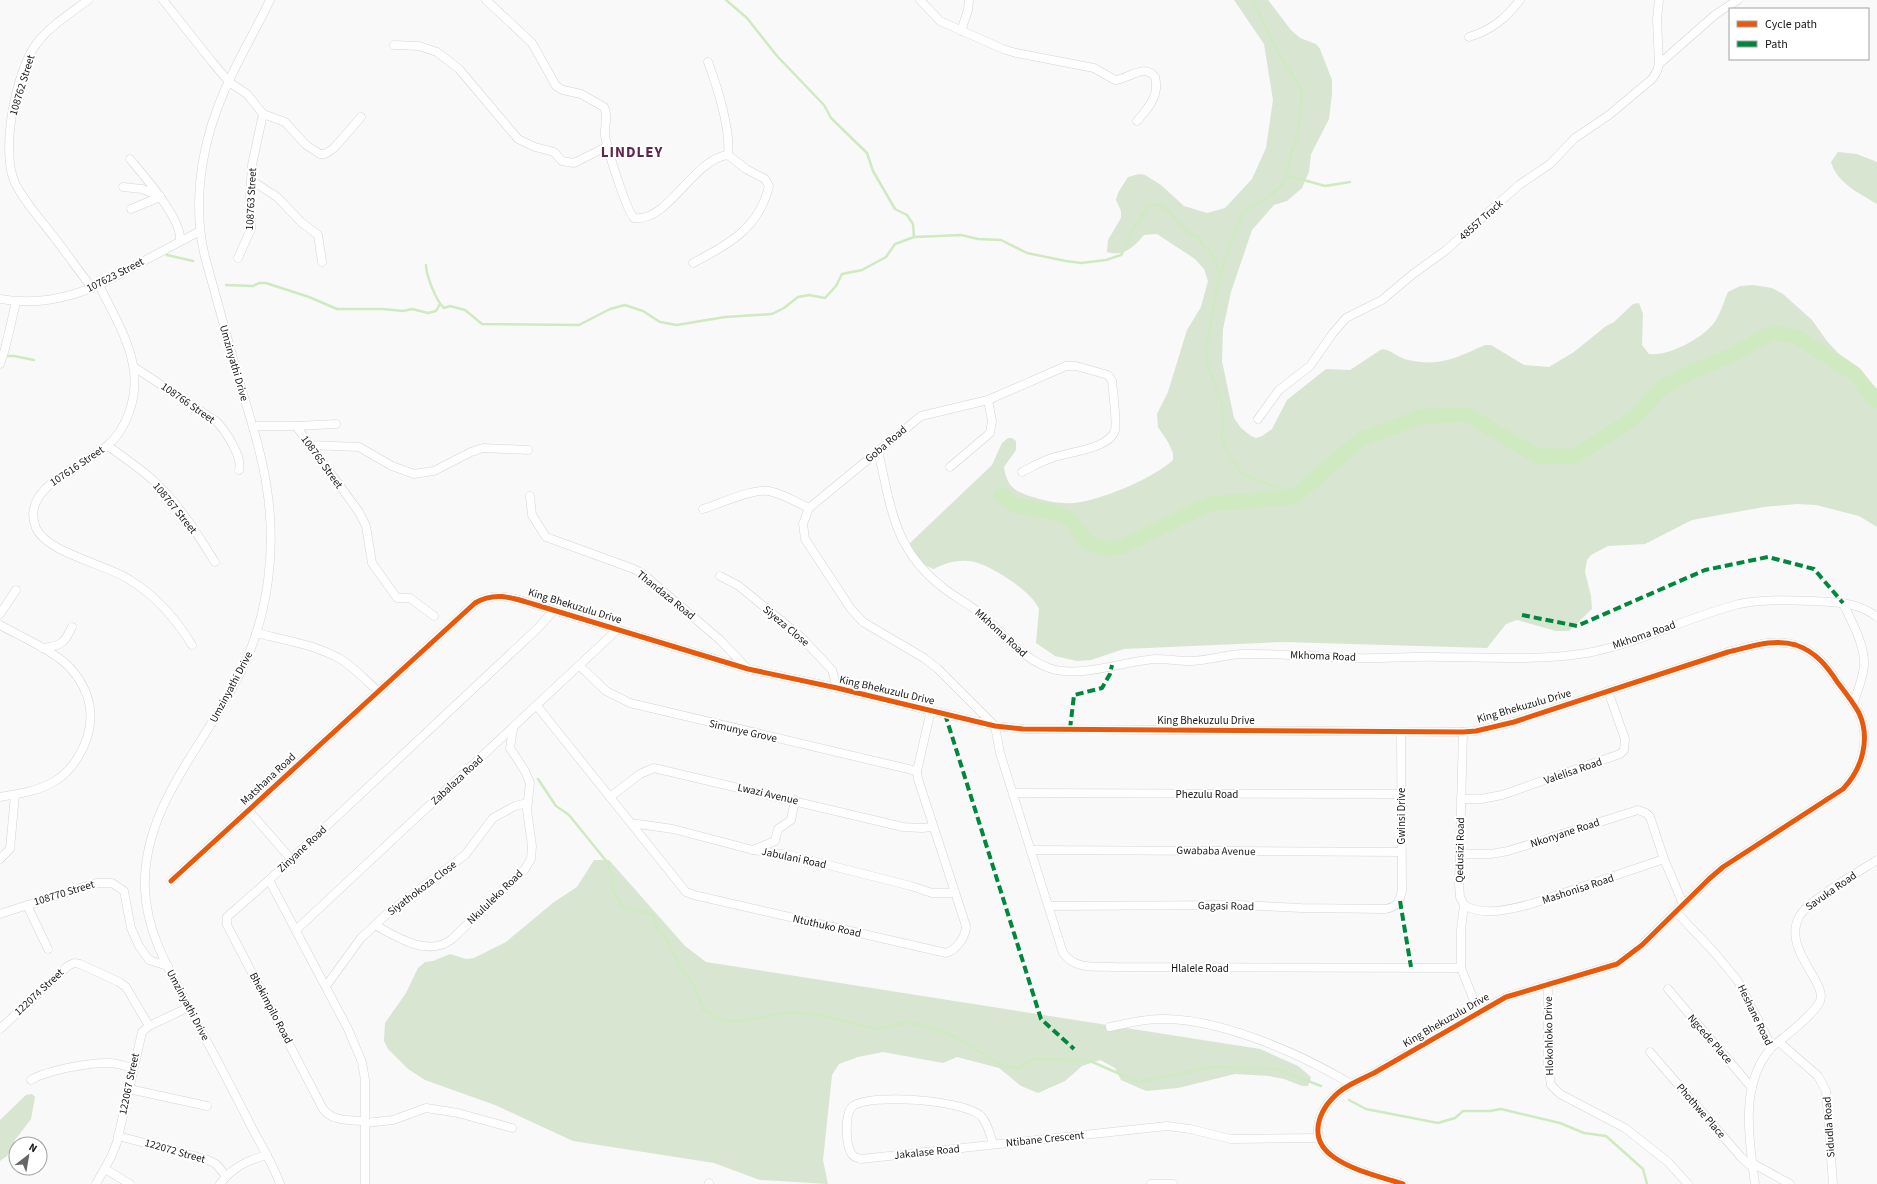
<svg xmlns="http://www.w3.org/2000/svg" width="1877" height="1184" font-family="'Source Sans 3',sans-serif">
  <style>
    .green { fill: #d8e5d1 }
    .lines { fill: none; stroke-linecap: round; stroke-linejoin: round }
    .stream { stroke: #cfeac1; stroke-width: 2.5 }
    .river { stroke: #cfeac1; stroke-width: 15 }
    .minor-casing { stroke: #d4d5d4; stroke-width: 9 }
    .minor { stroke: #fefefe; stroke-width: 8 }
    .quiet { stroke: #00873e; stroke-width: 4; stroke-dasharray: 8 4; stroke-linecap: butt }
    .cycleway-casing { stroke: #fff; stroke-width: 8 }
    .cycleway { stroke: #e8590c; stroke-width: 5 }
    .labels { text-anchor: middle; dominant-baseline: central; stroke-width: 4; stroke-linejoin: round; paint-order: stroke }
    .street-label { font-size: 11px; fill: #161716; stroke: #fff }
    .district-label { font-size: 15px; font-weight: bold; letter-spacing: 1px; fill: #63264c; stroke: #fff }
  </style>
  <rect width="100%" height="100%" fill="#f8f9f8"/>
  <!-- green -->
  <g class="green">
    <path d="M 1234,0 L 1268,0 L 1291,30 L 1300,38 L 1316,44 L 1320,49 L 1332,80 L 1332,94 L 1329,119 L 1311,154 L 1309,172 L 1302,188 L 1287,201 L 1274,205 L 1252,230 L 1231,292 L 1223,329 L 1222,361 L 1234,418 L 1241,428 L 1251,436 L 1256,438 L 1262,436 L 1272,429 L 1287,400 L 1326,369 L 1350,370 L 1382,349 C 1392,350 1398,358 1408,360 C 1440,367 1456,358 1485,345 L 1491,345 L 1524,365 L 1549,367 L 1574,352 L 1606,326 L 1614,322 L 1633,304 L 1639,303 L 1643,314 L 1642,345 L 1649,354 C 1668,357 1706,337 1716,320 C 1721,312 1724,301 1728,292 L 1740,286 L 1753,285 L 1772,288 L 1783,294 L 1812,320 L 1827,341 L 1838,353 L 1858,367 L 1877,389 L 1877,527 L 1859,516 L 1816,505 L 1797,504 L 1764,507 L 1692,520 L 1645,544 L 1608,546 L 1591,555 L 1587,560 L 1585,572 L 1591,596 L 1592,609 L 1569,631 L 1556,631 L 1517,620 L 1506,624 L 1487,648 L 1284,642 L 1124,649 L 1091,660 L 1077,661 L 1055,656 L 1036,643 L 1039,609 C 1032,592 996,569 978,563 C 964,558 946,562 934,569 C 920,565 916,555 909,544 L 992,465 L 1002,443 L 1008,438 L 1012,438 L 1016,441 L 1016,450 L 1004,467 C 1007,487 1015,492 1033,497 C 1048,502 1066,505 1081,502 C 1108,497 1153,478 1173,460 L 1173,453 L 1168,442 L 1158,427 L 1157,414 L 1168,392 L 1187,330 L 1201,307 L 1208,281 L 1204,269 L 1195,259 L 1157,234 L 1144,235 C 1134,247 1124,257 1107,252 L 1108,240 L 1121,218 L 1121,211 L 1116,200 L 1118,193 L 1128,177 L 1139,174 L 1145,175 L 1161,185 L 1184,206 L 1207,213 L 1225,208 L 1252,179 L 1266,148 L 1273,100 L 1264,44 Z"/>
    <path d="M 1838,152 L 1857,154 L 1877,162 L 1877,204 C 1859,193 1837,183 1831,162 Z"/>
    <path d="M 594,860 L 609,860 L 685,946 L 706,962 L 1260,1049 L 1298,1066 L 1311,1077 L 1308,1086 L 1302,1086 L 1284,1079 L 1269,1076 L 1235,1074 L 1178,1088 L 1146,1091 L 1121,1080 L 1115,1068 L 1100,1060 L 1082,1066 L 1065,1081 L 1038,1093 L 1021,1086 L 999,1068 L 957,1057 L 943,1063 L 883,1052 L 858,1057 L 839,1064 L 832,1075 L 823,1160 L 828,1184 L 760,1180 L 714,1163 L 573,1141 L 495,1105 L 425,1080 L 408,1069 L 388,1049 L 384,1041 L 385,1023 L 406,993 L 418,968 L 425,962 L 433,961 L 450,954 L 466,959 L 474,958 L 506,942 L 554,902 L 577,887 Z"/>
    <path d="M 32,1094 L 35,1097 L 31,1119 L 15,1140 L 7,1156 L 0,1161 L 0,1120 L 26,1095 Z"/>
  </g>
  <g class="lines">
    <!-- stream -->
    <g class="stream">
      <path d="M 726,0 L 747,18 L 777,56 L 824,105 L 831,118 L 867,153 L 873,171 L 895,209 L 907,215 L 913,224 L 914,237"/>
      <path d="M 1253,0 L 1277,51 L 1302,91 L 1298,131 L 1283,184 L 1266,199 L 1248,209 L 1242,215 L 1236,228 L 1219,278 L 1206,348 L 1207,364 L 1222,403 L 1223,426 L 1221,437 L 1230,457 L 1239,470 L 1248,477 L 1282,489 L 1294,497"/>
      <path d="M 1286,175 L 1325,186 L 1350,182"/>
      <path d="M 167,255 L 193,261"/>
      <path d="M 426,265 C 426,275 436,301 444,308 L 450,306 L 465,310 L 482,324 L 579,325 L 610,309 L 625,305 L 643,311 L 660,322 L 677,325 L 725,317 L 772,314 L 784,308 L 798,297 L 809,295 L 825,298 L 836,286 L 842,274 L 862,270 L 886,257 L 895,244 L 914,237 L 961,235 L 978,239 L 1001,240 L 1027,253 L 1066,261 L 1081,263 L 1106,260 L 1121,255 L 1128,243 L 1131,231 L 1138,223 L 1142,215 L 1147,207 L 1156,204 L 1167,209 L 1186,231 L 1197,237 L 1203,245 L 1210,251 L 1215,260 L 1217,269 L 1221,274"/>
      <path d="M 226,285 L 253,286 L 259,283 L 266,283 L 309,297 L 337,309 L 383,309 L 403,311 L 412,309 L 428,313 L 436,311 L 440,304"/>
      <path d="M 3,356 L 14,356 L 34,360"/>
      <path d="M 538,779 L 556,806 L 569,815 L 607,862 L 612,877 L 613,891 L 623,907 L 652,914 L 655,919 L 656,926 L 667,940 L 683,972 L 693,983 L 703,1009 L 719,1019 L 734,1022 L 791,1012 L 824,1016 L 876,1029 L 909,1022 L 932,1028 L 958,1038 L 1002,1066 L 1019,1068 L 1033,1059 L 1088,1060 L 1138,1082 L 1213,1067 L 1254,1068 L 1277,1069 L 1321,1086"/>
      <path d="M 1349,1100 L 1366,1109 L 1438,1123 L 1455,1118 L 1463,1111 L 1490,1111 L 1501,1109 L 1560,1123 L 1584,1133 L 1606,1136 L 1643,1169 L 1647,1184"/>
    </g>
    <!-- river -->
    <path class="river" d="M 1001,495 L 1015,505 L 1056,513 L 1072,520 L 1082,537 L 1090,544 L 1105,549 L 1123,546 L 1209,504 L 1294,497 L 1361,439 L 1423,416 L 1468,415 L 1537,456 L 1575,456 L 1634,418 L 1661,388 L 1695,370 L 1732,355 L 1773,332 L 1797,337 L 1855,374 L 1874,399 L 1877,400"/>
    <defs>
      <g id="minor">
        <path d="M 88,0 C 71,13 50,26 37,43 C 16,70 0,151 15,183 C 25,203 41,220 54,237 C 67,254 79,271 92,288"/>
        <path d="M 163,0 L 213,63 L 229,82 L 247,94 L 263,114 L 285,122 L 306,145 L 320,154 L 325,154 L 334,148 L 361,117"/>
        <path d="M 270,0 C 253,36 231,70 218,107 C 200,153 193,209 205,257 C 217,301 229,344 241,387 C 251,421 262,454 267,489 C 276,547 269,611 244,665 C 211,739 141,804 145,890 C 147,932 167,966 186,1002 C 208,1043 230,1084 251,1126 C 261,1145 273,1164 280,1184"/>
        <path d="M 486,0 L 532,43 L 556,86 L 563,90 L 581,94 L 604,107 C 609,117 604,125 605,135 C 606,146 627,212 634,218 C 668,223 693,159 728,155 C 731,130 717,86 708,62"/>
        <path d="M 920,0 L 940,21 L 1003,49 L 1016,53 L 1094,68 L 1115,80 C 1128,79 1145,63 1155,77 C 1160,96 1148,108 1137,121"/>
        <path d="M 961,31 L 968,10 L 969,0"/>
        <path d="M 1469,37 C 1492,30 1506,18 1520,0"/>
        <path d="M 394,45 L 419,46 L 437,52 L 459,69 L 518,139 L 535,147 L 554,152 L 562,161 L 574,163 L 608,146"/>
        <path d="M 1659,64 L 1716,14 L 1738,0"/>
        <path d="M 130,159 C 144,176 182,219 180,240"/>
        <path d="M 251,180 L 277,197 L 301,222 L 318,235 L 322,262"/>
        <path d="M 123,187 L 142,189 L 160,196"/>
        <path d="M 131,209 L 160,197"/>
        <path d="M 238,258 L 251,229 L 250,197 L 252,165 L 263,114"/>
        <path d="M 693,263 C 728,245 759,228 769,186 L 765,179 L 746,169 L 728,155"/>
        <path d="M 99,285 C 112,312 131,342 134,372 C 137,398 127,429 107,446 C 83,467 19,487 36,528 C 47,553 106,564 130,580 C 156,596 176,619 192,645"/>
        <path d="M 0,299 C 35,305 66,299 99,285 L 200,231"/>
        <path d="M 0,364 L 5,349 L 16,302"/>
        <path d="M 134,367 L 216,421 C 225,430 243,457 239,470"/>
        <path d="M 1258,419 L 1279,390 L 1310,366 L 1333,333 L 1346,318 L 1382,300 L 1413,274 L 1445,251 L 1519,185 L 1550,164 L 1575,138 L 1609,115 L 1652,79 L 1657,71 L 1659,64 L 1657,19 L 1659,0"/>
        <path d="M 253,426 L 296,426 L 359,512 L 366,526 L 372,563 L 397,598 L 410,598 L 434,616"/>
        <path d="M 296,426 L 336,424"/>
        <path d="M 308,445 L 359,447 L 392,466 L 414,474 L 434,471 L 471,452 L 483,448 L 528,450"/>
        <path d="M 108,446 C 123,457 140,468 154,481 C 179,504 197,534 215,562"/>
        <path d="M 878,451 C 891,506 893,548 941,586 C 954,597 970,604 983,616 C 1004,635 1022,658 1049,668 C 1081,679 1123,661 1156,659 C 1167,659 1179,661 1190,661 C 1207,661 1224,655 1241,654 C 1279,653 1317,657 1354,658 C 1383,659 1411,656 1440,657 C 1489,657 1538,661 1587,653 C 1640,643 1687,617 1739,604 C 1763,599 1788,600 1813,601 C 1836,602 1858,602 1877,617"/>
        <path d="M 950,467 L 990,433 L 992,421 L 988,400"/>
        <path d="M 1022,472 C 1032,467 1042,461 1052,458 C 1068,452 1110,449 1115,430 C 1117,421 1113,392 1112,381 L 1108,375 L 1076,366 L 1066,366 L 988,400 L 921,416 L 809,508 L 803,524 L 805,539 L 851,609 L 863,622 L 924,658 L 937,668 L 995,726 L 1000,753 L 1063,953 C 1075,970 1096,966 1115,967 L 1461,968 L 1479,1013"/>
        <path d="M 530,496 L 532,515 L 546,537 L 634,569 L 643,574 L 720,640 L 746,667"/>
        <path d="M 703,509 C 720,504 753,488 769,491 C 783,494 796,502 809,508"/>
        <path d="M 720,576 L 739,586 L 801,637 L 832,670 L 837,688"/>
        <path d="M 1843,603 C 1851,621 1865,644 1864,665 C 1863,678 1858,691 1853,704"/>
        <path d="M 0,614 L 16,590"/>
        <path d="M 0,625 C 21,637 57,652 72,670 C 95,697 96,728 78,757 C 72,767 65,775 55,781 C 39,791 19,794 0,797"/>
        <path d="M 256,633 C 285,640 317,645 342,660 C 355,668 366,681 378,691"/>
        <path d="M 42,648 C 61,646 64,644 72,627"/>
        <path d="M 580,666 L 606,691 L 630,703 L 917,771"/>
        <path d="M 537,706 L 686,892 L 694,895 L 946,953 C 956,950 966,937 966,926 L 918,779 L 917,771 L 931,710"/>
        <path d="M 1013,793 L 1401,794"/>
        <path d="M 610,797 L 640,774 L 654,768 L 903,827 L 922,828 L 933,827"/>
        <path d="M 1461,799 L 1481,799 L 1502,795 L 1620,754 L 1624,750 L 1625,739 L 1608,691"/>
        <path d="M 249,811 L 291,859"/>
        <path d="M 631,823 L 673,829 L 753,850 L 789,855 L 911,886 L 932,893 L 955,893"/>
        <path d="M 753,850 L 775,841 L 778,829 L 791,820 L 795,800"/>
        <path d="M 1031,850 L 1401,852"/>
        <path d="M 1460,854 L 1491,854 L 1508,851 L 1638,810 L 1646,813 L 1650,817 L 1664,859 L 1531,904 C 1511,909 1483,917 1464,905"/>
        <path d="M 0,859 L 10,849 L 15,795"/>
        <path d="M 1664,859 L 1683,904"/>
        <path d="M 269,880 L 348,1029 L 362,1062 L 365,1080 L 365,1184"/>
        <path d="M 171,881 L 475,603 C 495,591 513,598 533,604 L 748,669 L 837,688 L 995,726 L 1023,729 L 1463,732 L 1476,731 L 1514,722 L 1728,652 C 1750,647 1773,638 1796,645 C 1816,652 1827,666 1838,683 C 1845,692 1853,702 1859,713 C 1871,739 1862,769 1843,789 L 1723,867 L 1709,879 L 1642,945 L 1617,964 L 1506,997 L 1374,1073 C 1362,1079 1349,1084 1339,1092 C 1317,1111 1307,1140 1335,1158 C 1354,1171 1381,1177 1403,1184"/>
        <path d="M 27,905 L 48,949"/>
        <path d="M 1049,906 L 1238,905 L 1301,908 L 1385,909 C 1397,907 1400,902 1402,890 L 1401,732"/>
        <path d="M 1676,912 L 1714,952 L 1738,981 L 1772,1047 C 1739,1083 1749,1140 1755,1184"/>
        <path d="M 0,914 L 96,883 L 112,883 L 124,891 L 131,928 L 139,946 L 149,960 L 168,966"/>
        <path d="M 375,925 C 396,937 429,958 452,939 L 525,869 L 531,859 L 532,846 L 527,810 L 530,783 L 525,771 L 510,748 L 513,729"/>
        <path d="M 296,930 L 618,629"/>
        <path d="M 1461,968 L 1461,929 L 1464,905 L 1460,897 L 1459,884 L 1463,732"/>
        <path d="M 1548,984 L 1548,1065 L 1551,1085 L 1560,1094 L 1625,1128 L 1668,1162 L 1688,1184"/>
        <path d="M 326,986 L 361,938 L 389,912 L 465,855 L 493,818 L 515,806 L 527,803"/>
        <path d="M 1668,989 L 1752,1088"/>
        <path d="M 1110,1027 C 1127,1023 1144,1019 1161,1019 C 1220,1018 1301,1054 1351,1084"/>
        <path d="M 0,1029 L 68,966 L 74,963 L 80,964 L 119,982 L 126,987 L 149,1026"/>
        <path d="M 1779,1042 L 1818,1076 L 1826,1091 L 1833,1184"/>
        <path d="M 1772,1047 C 1784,1037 1815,1014 1820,1001 C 1828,983 1782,949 1799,917 C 1806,902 1860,871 1877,860"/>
        <path d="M 1650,1052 L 1741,1157 L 1753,1168"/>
        <path d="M 31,1080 C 47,1070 92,1062 111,1063 C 118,1064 126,1066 133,1068"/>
        <path d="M 129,1089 L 207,1106"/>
        <path d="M 365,1121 C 350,1120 333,1122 323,1109 L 227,925 L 227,917 L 269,880 L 538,628 L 554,610"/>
        <path d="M 365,1123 L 393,1120 L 426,1108 L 458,1113 L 512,1128"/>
        <path d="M 118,1136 L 206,1159 L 216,1164 L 226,1176"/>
        <path d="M 993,1144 C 990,1135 988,1123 981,1116 C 964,1100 872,1093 853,1106 C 844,1113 846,1144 851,1153 C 853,1157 857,1158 861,1159 L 1167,1126 L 1190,1129 L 1231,1139 L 1318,1138"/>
        <path d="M 1752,1163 L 1790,1184"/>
        <path d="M 105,1169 L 130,1184"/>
        <path d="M 96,1184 L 111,1157 L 117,1142 L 142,1032 L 149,1026 L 189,1007"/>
        <path d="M 220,1184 C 232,1168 247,1160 267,1155"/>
        <path d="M 709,1184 L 709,1183"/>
        <path d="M 1151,1184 L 1173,1184"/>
      </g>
    </defs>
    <!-- minor casing -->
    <use href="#minor" class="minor-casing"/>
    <!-- minor -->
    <use href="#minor" class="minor"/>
    <!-- quiet -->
    <g class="quiet">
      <path d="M 1522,615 L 1577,626 L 1705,570 L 1768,557 L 1814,569 L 1843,603"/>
      <path d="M 945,714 L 1041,1019 L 1074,1049"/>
      <path d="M 1070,729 L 1074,695 L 1102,688 L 1110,674 L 1112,665"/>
      <path d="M 1400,901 L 1411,967"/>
    </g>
    <defs>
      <path id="cycleway" d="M 171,881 L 475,603 C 495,591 513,598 533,604 L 748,669 L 837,688 L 995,726 L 1023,729 L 1463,732 L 1476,731 L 1514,722 L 1728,652 C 1750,647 1773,638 1796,645 C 1816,652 1827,666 1838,683 C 1845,692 1853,702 1859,713 C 1871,739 1862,769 1843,789 L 1723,867 L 1709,879 L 1642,945 L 1617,964 L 1506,997 L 1374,1073 C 1362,1079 1349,1084 1339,1092 C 1317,1111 1307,1140 1335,1158 C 1354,1171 1381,1177 1403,1184"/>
    </defs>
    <!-- cycleway casing -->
    <use href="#cycleway" class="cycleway-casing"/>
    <!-- cycleway -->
    <use href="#cycleway" class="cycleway"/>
  </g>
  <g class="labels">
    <!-- street labels -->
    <g class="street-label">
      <text transform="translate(22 85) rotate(-73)">108762 Street</text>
      <text transform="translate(251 199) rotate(-87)">108763 Street</text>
      <text transform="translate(1481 220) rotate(-42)">48557 Track</text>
      <text transform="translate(115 275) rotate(-27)">107623 Street</text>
      <text transform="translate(234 363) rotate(74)">Umzinyathi Drive</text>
      <text transform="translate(188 403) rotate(35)">108766 Street</text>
      <text transform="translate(886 444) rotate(-40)">Goba Road</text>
      <text transform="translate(322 462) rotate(54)">108765 Street</text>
      <text transform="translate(77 466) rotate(-34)">107616 Street</text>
      <text transform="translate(175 508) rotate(51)">108767 Street</text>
      <text transform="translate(666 595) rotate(39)">Thandaza Road</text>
      <text transform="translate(575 606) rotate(17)">King Bhekuzulu Drive</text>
      <text transform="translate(786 626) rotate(40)">Siyeza Close</text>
      <text transform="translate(1001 633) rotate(42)">Mkhoma Road</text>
      <text transform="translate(1644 635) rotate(-19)">Mkhoma Road</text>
      <text transform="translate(1323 656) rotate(2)">Mkhoma Road</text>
      <text transform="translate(231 687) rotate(-62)">Umzinyathi Drive</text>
      <text transform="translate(887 690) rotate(13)">King Bhekuzulu Drive</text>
      <text transform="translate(1524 706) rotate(-16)">King Bhekuzulu Drive</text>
      <text x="1206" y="720">King Bhekuzulu Drive</text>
      <text transform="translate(743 731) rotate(13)">Simunye Grove</text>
      <text transform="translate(1573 771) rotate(-19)">Valelisa Road</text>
      <text transform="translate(268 779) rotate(-43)">Matshana Road</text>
      <text transform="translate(457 780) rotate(-43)">Zabalaza Road</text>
      <text transform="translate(768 794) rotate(13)">Lwazi Avenue</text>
      <text x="1207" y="794">Phezulu Road</text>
      <text transform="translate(1401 816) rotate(-90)">Gwinsi Drive</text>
      <text transform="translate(1565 833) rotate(-18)">Nkonyane Road</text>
      <text transform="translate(302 849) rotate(-43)">Zinyane Road</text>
      <text transform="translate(1460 850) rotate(-89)">Qedusizi Road</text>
      <text transform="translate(1216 851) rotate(1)">Gwababa Avenue</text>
      <text transform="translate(794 858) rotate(12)">Jabulani Road</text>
      <text transform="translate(422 888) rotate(-37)">Siyathokoza Close</text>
      <text transform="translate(1578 889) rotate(-18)">Mashonisa Road</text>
      <text transform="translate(1831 891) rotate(-35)">Savuka Road</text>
      <text transform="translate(64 893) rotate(-17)">108770 Street</text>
      <text transform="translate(495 897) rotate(-44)">Nkululeko Road</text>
      <text transform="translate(1226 906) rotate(1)">Gagasi Road</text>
      <text transform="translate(827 926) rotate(13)">Ntuthuko Road</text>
      <text x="1200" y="968">Hlalele Road</text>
      <text transform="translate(39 992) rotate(-43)">122074 Street</text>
      <text transform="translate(188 1005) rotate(62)">Umzinyathi Drive</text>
      <text transform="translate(271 1008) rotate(62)">Bhekimpilo Road</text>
      <text transform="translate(1755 1015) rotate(64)">Heshane Road</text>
      <text transform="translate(1446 1020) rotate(-30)">King Bhekuzulu Drive</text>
      <text transform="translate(1549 1036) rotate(-91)">Hlokohloko Drive</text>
      <text transform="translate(1710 1039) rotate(49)">Ngcede Place</text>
      <text transform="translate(129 1084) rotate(-78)">122067 Street</text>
      <text transform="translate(1701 1111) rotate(49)">Phothwe Place</text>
      <text transform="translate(1829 1127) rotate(-94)">Sidudla Road</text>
      <text transform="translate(1045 1139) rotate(-6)">Ntibane Crescent</text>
      <text transform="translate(175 1151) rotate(16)">122072 Street</text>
      <text transform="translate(927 1152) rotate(-6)">Jakalase Road</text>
    </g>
    <!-- district labels -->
    <g class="district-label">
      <text x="632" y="152">LINDLEY</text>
    </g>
  </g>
  <!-- legend -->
  <rect x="1729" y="8" width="140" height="52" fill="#ffffff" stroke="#a2a2a2"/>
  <rect x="1737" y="21" width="20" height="6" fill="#e8590c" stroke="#a2a2a2"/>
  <text x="1765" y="28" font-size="12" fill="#161716">Cycle path</text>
  <rect x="1737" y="41" width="20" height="6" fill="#00873e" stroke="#a2a2a2"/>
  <text x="1765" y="48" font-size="12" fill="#161716">Path</text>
  <!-- north arrow -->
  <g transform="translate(28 1156) rotate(31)"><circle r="19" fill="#ffffff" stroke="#a2a2a2"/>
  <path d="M0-3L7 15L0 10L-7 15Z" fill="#656665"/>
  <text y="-6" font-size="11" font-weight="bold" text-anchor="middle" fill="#161716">N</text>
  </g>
</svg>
